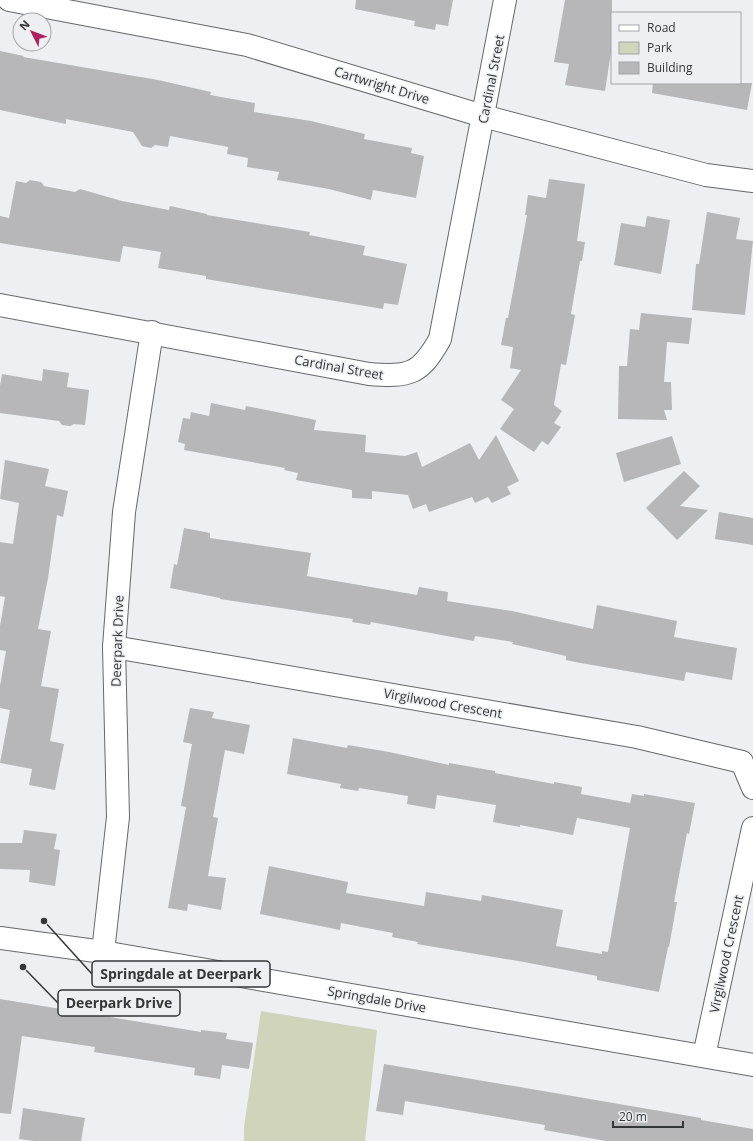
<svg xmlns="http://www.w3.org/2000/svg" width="753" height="1141" font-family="'Open Sans',sans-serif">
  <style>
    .green { fill: #cfd4bb }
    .building { fill: #b7b6b9 }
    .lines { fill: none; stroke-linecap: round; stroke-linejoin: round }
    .minor-casing { stroke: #66686b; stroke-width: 24 }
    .minor { stroke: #fff; stroke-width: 22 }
    .labels { text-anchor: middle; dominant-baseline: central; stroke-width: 3; stroke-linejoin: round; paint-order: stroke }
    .street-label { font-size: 13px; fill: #353637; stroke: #edeff3 }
    .leader { fill: none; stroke: #353637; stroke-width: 1.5 }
    .callout-dot { fill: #353637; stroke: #edeff3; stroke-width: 1.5 }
    .callout { fill: #edeff3; stroke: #353637; stroke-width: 1.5 }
    .callout-label { font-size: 14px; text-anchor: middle; font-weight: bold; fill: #353637 }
  </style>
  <rect width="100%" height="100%" fill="#edeff3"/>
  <!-- green -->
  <path class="green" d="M 261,1011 L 377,1030 L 365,1141 L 244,1141 L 244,1127 Z"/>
  <!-- building -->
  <g class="building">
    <path d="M 356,0 L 453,0 L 448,26 L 436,24 L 435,30 L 414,26 L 415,21 L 355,9 Z"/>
    <path d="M 565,0 L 612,0 L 612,46 L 605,91 L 565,85 L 569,64 L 554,62 Z"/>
    <path d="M 0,51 L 24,56 L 23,57 L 158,80 L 211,92 L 210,95 L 255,103 L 254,112 L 311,121 L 365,134 L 364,139 L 412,148 L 411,153 L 424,156 L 416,198 L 373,190 L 371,200 L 329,189 L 277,180 L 279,172 L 247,167 L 248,158 L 227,154 L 228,147 L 170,136 L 168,147 L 155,145 L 151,148 L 142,146 L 133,132 L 66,119 L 66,124 L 0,110 Z"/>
    <path d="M 653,83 L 752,83 L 747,110 L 652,93 Z"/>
    <path d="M 549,179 L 585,184 L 577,241 L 585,242 L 582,261 L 580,261 L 571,314 L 575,315 L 566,365 L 561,364 L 554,405 L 562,411 L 554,423 L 561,427 L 548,445 L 542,441 L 534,452 L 500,429 L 514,409 L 501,400 L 521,370 L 510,368 L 513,347 L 501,345 L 506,318 L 508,318 L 527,215 L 525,215 L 528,195 L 546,198 Z"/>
    <path d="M 30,180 L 41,182 L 44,186 L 75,192 L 80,189 L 122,201 L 169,210 L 170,206 L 207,214 L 207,215 L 310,232 L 309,235 L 365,246 L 363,255 L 407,264 L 398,305 L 384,303 L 383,309 L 206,279 L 206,276 L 158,268 L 161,252 L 123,246 L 120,262 L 0,243 L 0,216 L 9,218 L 16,181 L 26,183 Z"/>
    <path d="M 707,212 L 740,218 L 736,239 L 753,241 L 745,315 L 692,310 L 696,264 L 699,264 Z"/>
    <path d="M 647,216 L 670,220 L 661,274 L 614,265 L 621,223 L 645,227 Z"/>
    <path d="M 641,313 L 692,318 L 689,344 L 667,342 L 664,382 L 671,382 L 672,410 L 664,410 L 667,420 L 618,419 L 619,366 L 627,366 L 630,329 L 639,330 Z"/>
    <path d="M 43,369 L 69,373 L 67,387 L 89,390 L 85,425 L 74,424 L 70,426 L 62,425 L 59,421 L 0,413 L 0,386 L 2,374 L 42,381 Z"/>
    <path d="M 211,403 L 245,410 L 246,406 L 316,420 L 314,430 L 366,435 L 365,452 L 405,456 L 417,452 L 422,467 L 470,443 L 479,460 L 496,435 L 519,481 L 507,487 L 511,494 L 492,503 L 488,497 L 475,503 L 472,497 L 429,512 L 426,504 L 413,509 L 408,495 L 372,491 L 372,499 L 352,498 L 352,490 L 296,480 L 298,473 L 284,470 L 285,468 L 184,450 L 185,444 L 178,442 L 183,418 L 190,419 L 191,412 L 209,416 Z"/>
    <path d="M 672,436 L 681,464 L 624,482 L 616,453 Z"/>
    <path d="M 5,460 L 49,469 L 45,486 L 68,491 L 63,517 L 57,515 L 48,578 L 38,629 L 51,631 L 41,686 L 59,689 L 50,741 L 64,744 L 55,790 L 29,785 L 32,769 L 0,763 L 10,710 L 0,708 L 0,686 L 6,651 L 0,650 L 0,626 L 5,597 L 0,596 L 0,542 L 13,544 L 19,503 L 0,499 Z"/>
    <path d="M 684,471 L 700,486 L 680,506 L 708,510 L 677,540 L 646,508 Z"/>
    <path d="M 719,512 L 753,518 L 753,545 L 715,539 Z"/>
    <path d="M 184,528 L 210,533 L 210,538 L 311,553 L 307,576 L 417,595 L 419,587 L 448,592 L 447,601 L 512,611 L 593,629 L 597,605 L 677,621 L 674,637 L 737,648 L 732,680 L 686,672 L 684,681 L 575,662 L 566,660 L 566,656 L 512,644 L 513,642 L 475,636 L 474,641 L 371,622 L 370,625 L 352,622 L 353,619 L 220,599 L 220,598 L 170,588 L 174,564 L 177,565 Z"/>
    <path d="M 190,708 L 214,712 L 212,718 L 250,725 L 244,754 L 225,750 L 213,817 L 218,818 L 208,876 L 226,878 L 221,910 L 188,904 L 187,911 L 168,908 L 186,807 L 181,806 L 192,744 L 183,742 Z"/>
    <path d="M 293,738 L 347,748 L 348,745 L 389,752 L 449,765 L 449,763 L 495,771 L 495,773 L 554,784 L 554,782 L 582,787 L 581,794 L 630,803 L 632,794 L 644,796 L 644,794 L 695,803 L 689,834 L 687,833 L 674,902 L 677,902 L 669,947 L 668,947 L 659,992 L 597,980 L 597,976 L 524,962 L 417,944 L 418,942 L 392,937 L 393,933 L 341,923 L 340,930 L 260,914 L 269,866 L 348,882 L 346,893 L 424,906 L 426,892 L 481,901 L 482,895 L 563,910 L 556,946 L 602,954 L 602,951 L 608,952 L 630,828 L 577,818 L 573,835 L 520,825 L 520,827 L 493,822 L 496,805 L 437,795 L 435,809 L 407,804 L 408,796 L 359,788 L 358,791 L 340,788 L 341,784 L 287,774 Z"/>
    <path d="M 24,830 L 57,834 L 54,849 L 60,850 L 55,886 L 29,882 L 30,870 L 0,869 L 0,843 L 22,843 Z"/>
    <path d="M 0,999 L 201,1032 L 201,1030 L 227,1033 L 226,1039 L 253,1043 L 249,1069 L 222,1065 L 220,1079 L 194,1075 L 195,1068 L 94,1052 L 95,1047 L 22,1036 L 11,1114 L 0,1113 Z"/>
    <path d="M 384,1064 L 701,1118 L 701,1120 L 753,1129 L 753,1141 L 606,1141 L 544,1130 L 545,1125 L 405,1101 L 403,1115 L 376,1111 Z"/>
    <path d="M 23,1108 L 85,1118 L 81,1141 L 34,1141 L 19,1139 Z"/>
  </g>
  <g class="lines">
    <defs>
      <g id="minor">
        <path d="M 9,0 L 247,45 L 483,116 L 706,175 L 753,181"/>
        <path d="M 0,305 L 369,374 C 409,377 420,375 440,339 L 505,0"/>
        <path d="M 114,647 L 637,737 L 742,762 L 753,788"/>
        <path d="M 0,938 L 103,952 L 753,1065"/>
        <path d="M 103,952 L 118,817 L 114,647 L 124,512 L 152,332"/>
        <path d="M 704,1056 L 753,828"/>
      </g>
    </defs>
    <!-- minor casing -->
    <use href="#minor" class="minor-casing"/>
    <!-- minor -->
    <use href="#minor" class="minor"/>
  </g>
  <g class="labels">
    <!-- street labels -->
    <g class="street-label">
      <text transform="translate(491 79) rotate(-79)">Cardinal Street</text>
      <text transform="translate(382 85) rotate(17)">Cartwright Drive</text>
      <text transform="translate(339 367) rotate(10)">Cardinal Street</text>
      <text transform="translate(117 641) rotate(-88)">Deerpark Drive</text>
      <text transform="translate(443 703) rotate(10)">Virgilwood Crescent</text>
      <text transform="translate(726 954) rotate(-78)">Virgilwood Crescent</text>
      <text transform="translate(377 999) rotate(10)">Springdale Drive</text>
    </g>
  </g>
  <!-- callouts -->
  <path class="leader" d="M44 921L92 974M23 967L58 1003"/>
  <g class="callout-dot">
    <circle cx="44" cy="921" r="4"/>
    <circle cx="23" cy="967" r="4"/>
  </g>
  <g class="callout">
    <rect x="92" y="961" width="178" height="26" rx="4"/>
    <rect x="58" y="990" width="122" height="26" rx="4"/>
  </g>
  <g class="callout-label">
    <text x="181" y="979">Springdale at Deerpark</text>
    <text x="119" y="1008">Deerpark Drive</text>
  </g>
  <!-- legend -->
  <rect x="611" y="12" width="130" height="72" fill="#edeff3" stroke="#a3a5a8"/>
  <rect x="619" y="25" width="20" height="6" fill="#ffffff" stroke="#a3a5a8"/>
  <text x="647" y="32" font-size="12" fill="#353637">Road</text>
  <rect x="619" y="42" width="20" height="12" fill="#cfd4bb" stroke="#a3a5a8"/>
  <text x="647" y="52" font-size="12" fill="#353637">Park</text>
  <rect x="619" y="62" width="20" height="12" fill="#b7b6b9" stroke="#a3a5a8"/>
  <text x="647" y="72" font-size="12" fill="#353637">Building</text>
  <!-- north arrow -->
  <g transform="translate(32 32) rotate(312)"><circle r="19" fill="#edeff3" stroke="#a3a5a8"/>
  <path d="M0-3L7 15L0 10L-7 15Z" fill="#ad215f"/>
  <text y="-6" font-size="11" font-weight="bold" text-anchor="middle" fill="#353637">N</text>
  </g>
  <!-- scale -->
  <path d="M613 1121v6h70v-6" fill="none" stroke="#353637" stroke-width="2"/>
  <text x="619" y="1121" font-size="12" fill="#353637" stroke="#edeff3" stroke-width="3" paint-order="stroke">20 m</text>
</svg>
